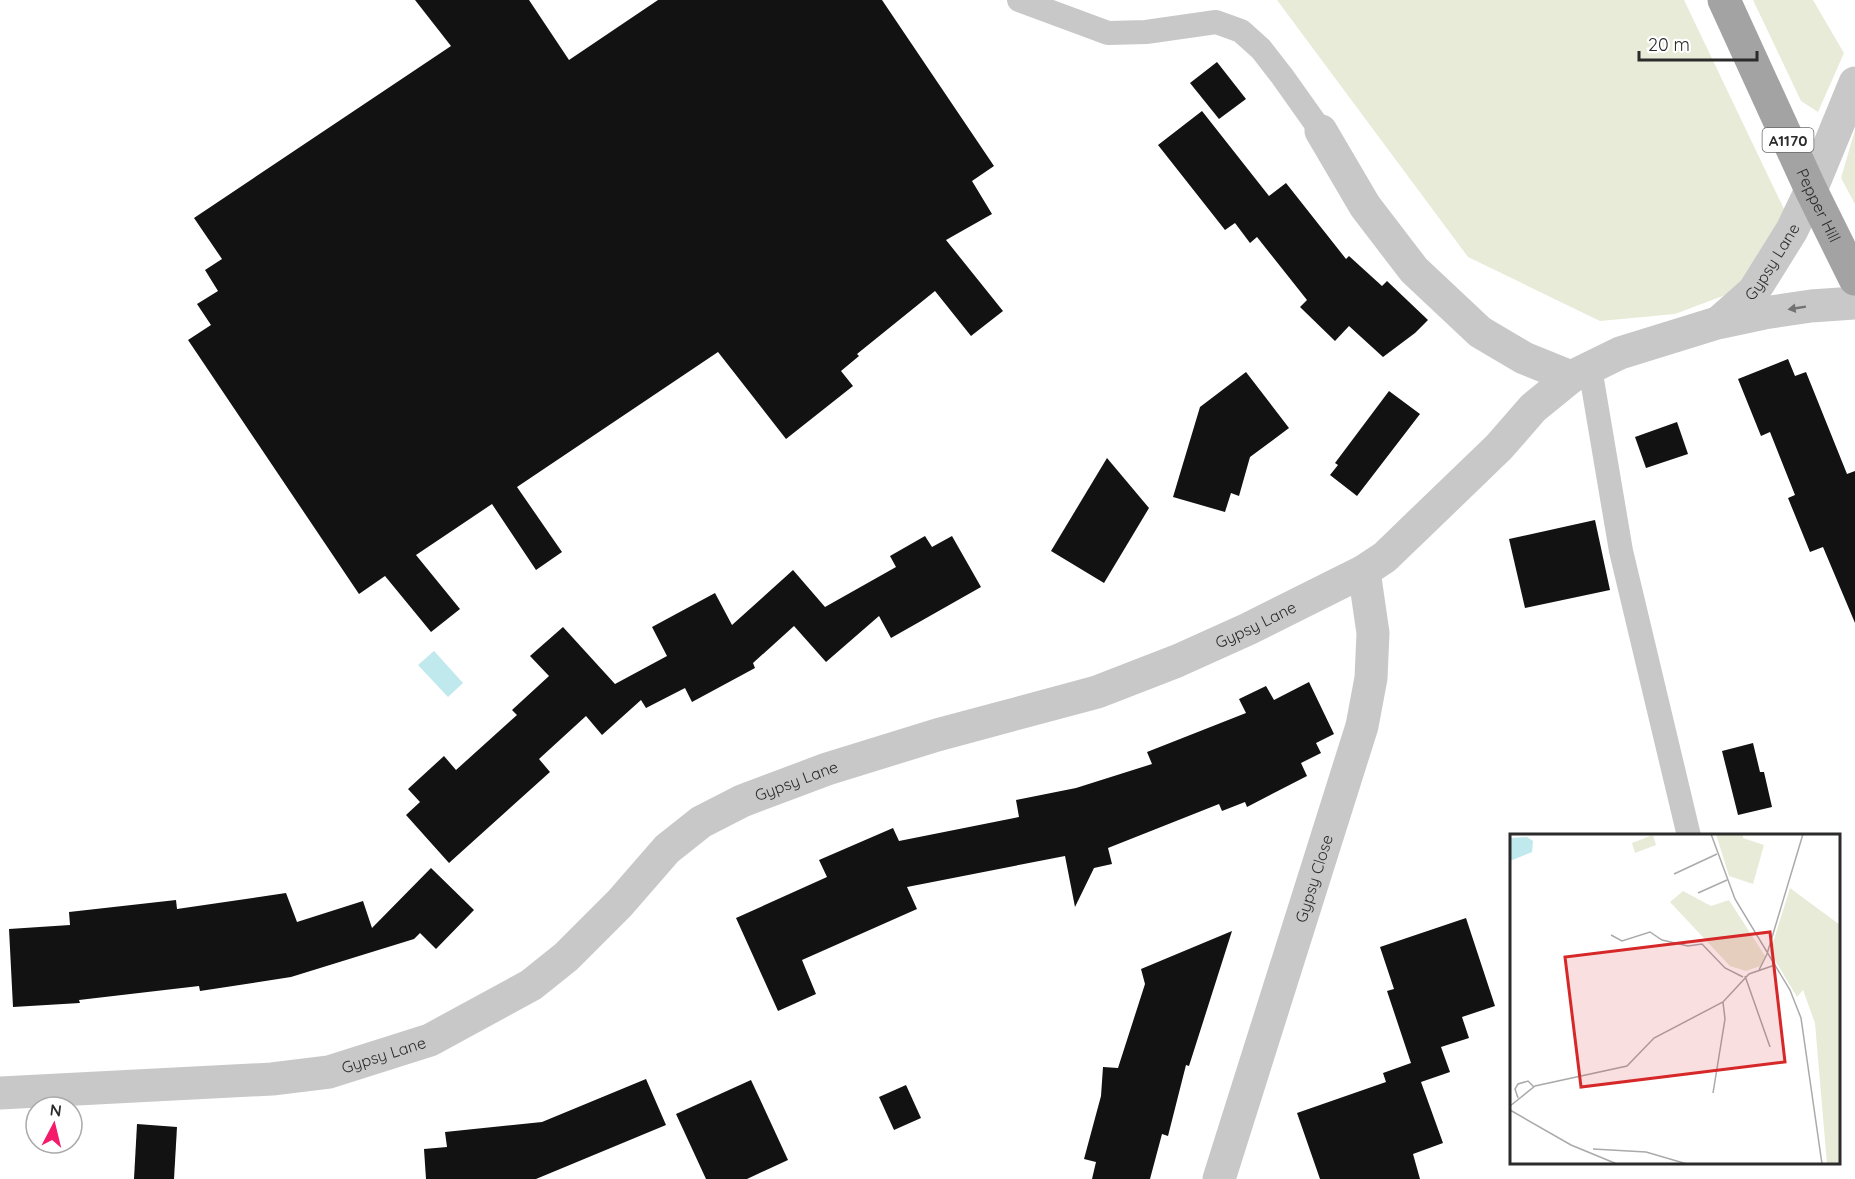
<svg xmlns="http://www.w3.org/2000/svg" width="1855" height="1179" font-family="Quicksand,sans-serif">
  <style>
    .green { fill: #e8ebd7 }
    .water { fill: #c0e9ed }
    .building { fill: #121212 }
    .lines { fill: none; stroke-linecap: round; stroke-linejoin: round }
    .service { stroke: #c8c8c8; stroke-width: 24 }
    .minor { stroke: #c8c8c8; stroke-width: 33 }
    .primary { stroke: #a3a3a3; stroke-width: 33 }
    .oneway { fill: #727272 }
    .labels { text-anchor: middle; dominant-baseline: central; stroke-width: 6; stroke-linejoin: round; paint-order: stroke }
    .shield { fill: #fff; stroke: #6b6b6b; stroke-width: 1.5 }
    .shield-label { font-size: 15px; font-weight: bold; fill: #2b2b2b }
    .street-label { font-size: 16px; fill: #2b2b2b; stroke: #fff }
    .inset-road { fill: none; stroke: #aaa; stroke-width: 1.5 }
    .view { fill: #d62828; fill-opacity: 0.15; stroke: #d62828; stroke-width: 3 }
    .inset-edge { fill: none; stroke: #2b2b2b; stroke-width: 3 }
  </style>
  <rect width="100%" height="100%" fill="#fff"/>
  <!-- green -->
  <g class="green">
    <path d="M 1277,0 L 1684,0 L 1784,209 L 1767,255 L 1736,291 L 1675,314 L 1600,321 L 1468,257 Z"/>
    <path d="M 1753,0 L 1813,0 L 1844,53 L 1818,112 L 1801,101 Z"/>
    <path d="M 1855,130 L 1855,204 L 1841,178 Z"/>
  </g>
  <!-- water -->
  <path class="water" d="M 434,651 L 463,683 L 448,697 L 418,665 Z"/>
  <!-- building -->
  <g class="building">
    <path d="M 415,0 L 529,0 L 569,60 L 658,0 L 882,0 L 994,166 L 972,181 L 992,214 L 946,240 L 1003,311 L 971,336 L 935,291 L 857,354 L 859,356 L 841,371 L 853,386 L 786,439 L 718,352 L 517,487 L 562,552 L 536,570 L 492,504 L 416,555 L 460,609 L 431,632 L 385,576 L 359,594 L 188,340 L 211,325 L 197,304 L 218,291 L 205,270 L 222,259 L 194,218 L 451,46 Z"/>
    <path d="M 1217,62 L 1246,99 L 1219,119 L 1190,83 Z"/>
    <path d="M 1202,111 L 1269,196 L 1286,183 L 1346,259 L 1349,256 L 1382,286 L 1387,281 L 1428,320 L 1415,333 L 1383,357 L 1349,326 L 1335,341 L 1300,307 L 1307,300 L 1257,237 L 1250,243 L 1235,223 L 1225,230 L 1158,145 Z"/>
    <path d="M 1788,359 L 1795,376 L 1806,372 L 1847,474 L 1855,471 L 1855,623 L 1823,547 L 1810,552 L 1788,498 L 1795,495 L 1770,432 L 1761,436 L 1738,379 Z"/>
    <path d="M 1246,372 L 1289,428 L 1250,457 L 1239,496 L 1231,493 L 1225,512 L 1173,497 L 1200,407 Z"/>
    <path d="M 1389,391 L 1420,414 L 1357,496 L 1330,475 L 1338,465 L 1335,463 Z"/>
    <path d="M 1677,422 L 1688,454 L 1646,468 L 1635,437 Z"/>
    <path d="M 1107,458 L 1149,508 L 1104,583 L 1051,551 Z"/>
    <path d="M 1595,520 L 1610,590 L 1525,608 L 1509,539 Z"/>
    <path d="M 925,536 L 932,547 L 952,536 L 981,587 L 891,638 L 879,616 L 826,662 L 794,626 L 753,663 L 755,668 L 692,702 L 685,688 L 646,708 L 641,700 L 602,735 L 586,716 L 539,759 L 550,772 L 449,863 L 406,815 L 420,802 L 408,789 L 444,756 L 456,770 L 517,715 L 512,710 L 549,676 L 530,656 L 563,627 L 615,684 L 667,656 L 652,627 L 715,593 L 732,625 L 793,570 L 825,607 L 896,567 L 890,556 Z"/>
    <path d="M 1309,682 L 1334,734 L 1316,743 L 1321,753 L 1301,763 L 1307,776 L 1247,807 L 1245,802 L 1222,811 L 1219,804 L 1108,848 L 1112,864 L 1094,868 L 1075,907 L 1065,856 L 907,887 L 917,909 L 802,960 L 816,994 L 778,1011 L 736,918 L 827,877 L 819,860 L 893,828 L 899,841 L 1019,817 L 1016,800 L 1076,788 L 1152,764 L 1147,752 L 1246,713 L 1239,699 L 1266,686 L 1274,700 Z"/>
    <path d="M 1753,743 L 1760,772 L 1764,772 L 1772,807 L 1738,815 L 1722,751 Z"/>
    <path d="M 431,868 L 474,910 L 436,949 L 420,933 L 414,939 L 291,977 L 200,991 L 199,986 L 79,1000 L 80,1003 L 13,1007 L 9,929 L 70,925 L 69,912 L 176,900 L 177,909 L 286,893 L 297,922 L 363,901 L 372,928 Z"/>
    <path d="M 1466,918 L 1495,1006 L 1462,1017 L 1469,1038 L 1441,1047 L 1450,1072 L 1421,1082 L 1443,1143 L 1413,1154 L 1420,1179 L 1320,1179 L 1297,1113 L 1386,1082 L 1383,1073 L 1411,1063 L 1387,991 L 1394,989 L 1380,947 Z"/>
    <path d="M 1232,931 L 1189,1066 L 1186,1065 L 1168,1136 L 1162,1134 L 1150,1179 L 1092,1179 L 1096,1162 L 1084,1159 L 1101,1096 L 1103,1067 L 1118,1068 L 1145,984 L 1141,969 Z"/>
    <path d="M 646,1079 L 666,1125 L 536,1179 L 426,1179 L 424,1149 L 447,1147 L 445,1132 L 542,1122 Z"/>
    <path d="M 751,1080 L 788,1160 L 747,1179 L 706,1179 L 676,1114 Z"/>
    <path d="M 906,1085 L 921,1118 L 894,1130 L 879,1097 Z"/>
    <path d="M 137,1124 L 177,1127 L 174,1179 L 134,1179 Z"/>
  </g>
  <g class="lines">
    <!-- service -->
    <g class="service">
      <path d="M 1019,0 L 1108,33 L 1146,32 L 1216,22 L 1241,31 L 1261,49 L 1282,76 L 1321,131"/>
      <path d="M 1590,368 L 1621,551 L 1689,836"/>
    </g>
    <!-- minor -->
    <g class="minor">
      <path d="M 1321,131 L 1365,206 L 1414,270 L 1480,332 L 1524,358 L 1571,377"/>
      <path id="s1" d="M 1719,322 L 1754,291 L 1792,230 L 1811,190 L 1855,83"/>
      <path id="s2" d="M 0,1093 L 272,1079 L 329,1072 L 430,1040 L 531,985 L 566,957 L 620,903 L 667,849 L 701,822 L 742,801 L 827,769 L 937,735 L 1097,692 L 1177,661 L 1248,629 L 1364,571 L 1385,557 L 1499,447 L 1533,408 L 1571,377 L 1620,353 L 1717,323 L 1764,313 L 1811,306 L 1855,303"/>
      <path id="s3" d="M 1219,1179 L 1362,726 L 1371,678 L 1373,633 L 1364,571"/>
    </g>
    <!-- primary -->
    <path class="primary" id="s4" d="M 1724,0 L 1811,190 L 1855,279"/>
  </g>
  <!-- one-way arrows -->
  <defs><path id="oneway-solid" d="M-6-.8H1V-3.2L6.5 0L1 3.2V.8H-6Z" transform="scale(1.5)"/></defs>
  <use class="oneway" href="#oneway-solid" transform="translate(1797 308) rotate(171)"/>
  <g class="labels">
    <!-- shield labels -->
    <rect class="shield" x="1762.5" y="128" width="51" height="24" rx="4.5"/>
    <g class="shield-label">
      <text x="1788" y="140">A1170</text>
    </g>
    <!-- street labels -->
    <g class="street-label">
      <text stroke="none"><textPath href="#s4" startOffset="226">Pepper Hill</textPath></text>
      <text stroke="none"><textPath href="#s1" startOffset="81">Gypsy Lane</textPath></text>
      <text stroke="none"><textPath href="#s2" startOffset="1377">Gypsy Lane</textPath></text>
      <text stroke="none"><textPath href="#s2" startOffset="891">Gypsy Lane</textPath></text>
      <text stroke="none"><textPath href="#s3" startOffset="315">Gypsy Close</textPath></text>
      <text stroke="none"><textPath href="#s2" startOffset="387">Gypsy Lane</textPath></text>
    </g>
  </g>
  <!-- overview -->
  <g transform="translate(1510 834)">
    <rect width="330" height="330" fill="#fff"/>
    <path d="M 206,0 L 233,0 L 233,4 L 254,11 L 243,50 L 219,42 ZM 143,1 L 146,11 L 125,19 L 122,9 ZM 280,54 L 330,91 L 330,330 L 317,330 L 305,189 L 293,156 L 287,163 L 260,118 ZM 173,57 L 201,72 L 219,66 L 255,122 L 250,132 L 236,137 L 220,132 L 160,68 Z" fill="#e8ebd7"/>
    <path d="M 17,3 L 23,7 L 22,18 L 0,27 L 0,4 Z" fill="#c0e9ed"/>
    <path class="inset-road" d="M 201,0 L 225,65 L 280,156 L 291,184 L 312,330M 164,40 L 207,20M 188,59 L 217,46M 101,101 L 112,107 L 140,98 L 152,106 L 178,112 L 192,110 L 215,134 L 233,143M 249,136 L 257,120 L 293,0M 235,142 L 260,213M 203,259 L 215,185 L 213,168M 8,264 L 5,255 L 8,250 L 18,247 L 24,253M 0,272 L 25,252 L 117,232 L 144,204 L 213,168 L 239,140 L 265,131M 0,276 L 61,311 L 107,330M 83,315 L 136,318 L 177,330M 196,330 L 269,330"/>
    <path class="view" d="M 260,98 L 275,228 L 71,253 L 55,123 Z"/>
    <rect width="330" height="330" class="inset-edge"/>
  </g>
  <!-- north arrow -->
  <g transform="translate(54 1125) rotate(7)"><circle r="28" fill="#ffffff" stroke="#aaaaaa" stroke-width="1.5"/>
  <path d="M0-4.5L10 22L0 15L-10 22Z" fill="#f51b6b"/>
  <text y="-9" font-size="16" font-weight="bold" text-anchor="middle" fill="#2b2b2b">N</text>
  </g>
  <!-- scale -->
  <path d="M1639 51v9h118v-9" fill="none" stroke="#2b2b2b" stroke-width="3"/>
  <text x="1648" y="51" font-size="18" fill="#2b2b2b" stroke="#ffffff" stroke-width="4.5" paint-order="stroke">20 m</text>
</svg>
